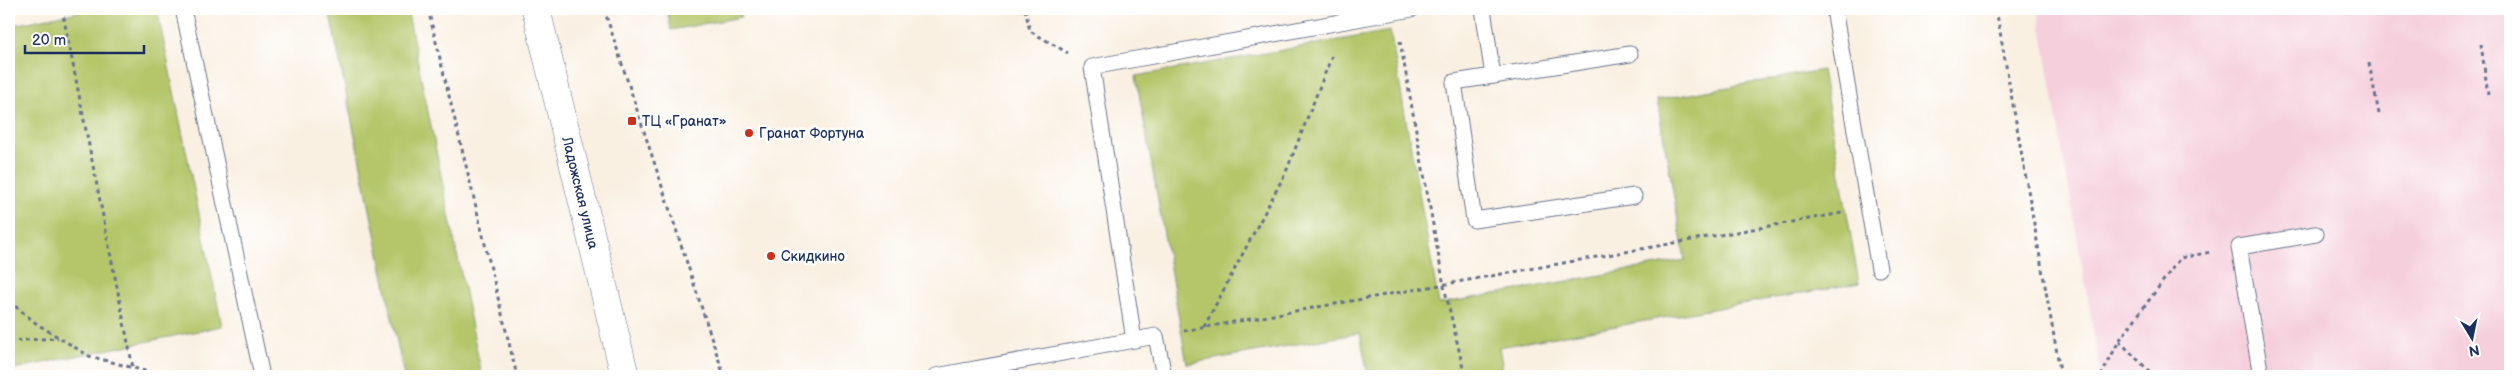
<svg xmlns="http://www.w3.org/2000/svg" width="2519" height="385" font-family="'Balsamiq Sans',sans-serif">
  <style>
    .built { fill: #f5cfdb }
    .green { fill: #b4c669; stroke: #687a64 }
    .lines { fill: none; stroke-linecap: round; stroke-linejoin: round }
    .lane-casing { stroke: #69738c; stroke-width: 17 }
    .secondary-casing { stroke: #69738c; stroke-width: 29 }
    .path { stroke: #69738c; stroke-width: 3; stroke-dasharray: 4 4; stroke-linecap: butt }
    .lane { stroke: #fff; stroke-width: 15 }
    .secondary { stroke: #fff; stroke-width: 28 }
    .poi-dot { fill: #c8321e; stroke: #fff; stroke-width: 2 }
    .labels { text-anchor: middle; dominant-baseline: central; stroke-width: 5; stroke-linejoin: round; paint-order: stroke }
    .poi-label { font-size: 14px; fill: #1b2f5e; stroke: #fff; text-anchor: start }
    .street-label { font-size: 14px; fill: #1b2f5e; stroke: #fff }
  </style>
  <rect width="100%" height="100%" fill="#fff"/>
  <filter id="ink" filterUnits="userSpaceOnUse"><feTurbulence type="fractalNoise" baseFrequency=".02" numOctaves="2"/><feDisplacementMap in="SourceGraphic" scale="10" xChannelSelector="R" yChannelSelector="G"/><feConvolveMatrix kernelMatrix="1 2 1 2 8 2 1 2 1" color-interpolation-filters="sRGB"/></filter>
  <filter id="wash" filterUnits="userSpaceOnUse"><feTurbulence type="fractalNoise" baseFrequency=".0096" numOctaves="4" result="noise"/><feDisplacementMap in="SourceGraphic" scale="20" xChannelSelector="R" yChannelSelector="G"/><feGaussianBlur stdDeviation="1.12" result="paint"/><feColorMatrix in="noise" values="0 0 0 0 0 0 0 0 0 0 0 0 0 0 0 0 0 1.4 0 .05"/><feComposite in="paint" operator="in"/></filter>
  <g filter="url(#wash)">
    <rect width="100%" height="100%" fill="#f9f0e2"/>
    <!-- built -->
    <path class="built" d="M 2038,9 L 2510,9 L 2510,376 L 2101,376 Z"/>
    <!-- green -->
    <g class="green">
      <path d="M 93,9 L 157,9 L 222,326 L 9,370 L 9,26 Z"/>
      <path d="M 329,9 L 407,9 L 482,376 L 404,376 Z"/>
      <path d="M 667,9 L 739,9 L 741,17 L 671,30 Z"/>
      <path d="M 1390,31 L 1439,304 L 1685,260 L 1657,100 L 1822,70 L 1859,283 L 1499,347 L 1504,376 L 1368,376 L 1360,333 L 1187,364 L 1136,76 Z"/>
    </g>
  </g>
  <g filter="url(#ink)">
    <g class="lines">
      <defs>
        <g id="lane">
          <path d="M 183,9 L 262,376"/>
          <path d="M 1483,9 L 1493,76 L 1454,82 L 1474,220 L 1634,196"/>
          <path d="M 1834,9 L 1879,269"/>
          <path d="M 1493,76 L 1630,54"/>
          <path d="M 1134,340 L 1092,67 L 1412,9"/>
          <path d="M 936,376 L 1156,336 L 1164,376"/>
          <path d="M 2261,376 L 2239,247 L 2316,234"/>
        </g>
        <g id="secondary">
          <path id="s1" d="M 536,9 L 625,376"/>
        </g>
      </defs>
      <!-- lane casing -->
      <use href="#lane" class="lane-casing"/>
      <!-- secondary casing -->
      <use href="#secondary" class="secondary-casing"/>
      <!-- path -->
      <g class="path">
        <path d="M 62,9 L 133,368"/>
        <path d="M 428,9 L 517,376"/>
        <path d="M 604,9 L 724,376"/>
        <path d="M 1025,9 L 1030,31 L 1068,53"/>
        <path d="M 1996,9 L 2061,376"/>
        <path d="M 1400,41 L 1444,286 L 1465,376"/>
        <path d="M 2481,44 L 2488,95"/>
        <path d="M 2369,63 L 2379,114"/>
        <path d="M 9,301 L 37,324 L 89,356 L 145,371 L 149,376"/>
        <path d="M 1204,327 L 1286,172 L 1333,53"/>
        <path d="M 1184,331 L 1842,213"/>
        <path d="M 9,341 L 58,338"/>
        <path d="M 2119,341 L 2154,376"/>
        <path d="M 2101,376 L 2119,341 L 2180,258 L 2211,252"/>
      </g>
      <!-- lane -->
      <use href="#lane" class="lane"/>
      <!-- secondary -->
      <use href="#secondary" class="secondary"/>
    </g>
  </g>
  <!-- markers -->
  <g class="poi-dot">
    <rect x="627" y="116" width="10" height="10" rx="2.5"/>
    <circle cx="749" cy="133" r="5"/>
    <circle cx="771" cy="256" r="5"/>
  </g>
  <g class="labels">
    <!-- poi labels -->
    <g class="poi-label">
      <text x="642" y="121">ТЦ «Гранат»</text>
      <text x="759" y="133">Гранат Фортуна</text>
      <text x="781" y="256">Скидкино</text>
    </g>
    <!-- street labels -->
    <g class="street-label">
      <text stroke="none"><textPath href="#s1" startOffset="189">Ладожская улица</textPath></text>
    </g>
  </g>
  <!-- margin -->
  <rect width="2519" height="385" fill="none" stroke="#fff" stroke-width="30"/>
  <!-- north arrow -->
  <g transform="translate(2472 338) rotate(170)" stroke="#ffffff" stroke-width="4" paint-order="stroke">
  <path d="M0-4L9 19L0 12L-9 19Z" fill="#1b2f5e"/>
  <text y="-8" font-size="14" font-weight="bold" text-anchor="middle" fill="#1b2f5e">N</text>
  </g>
  <!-- scale -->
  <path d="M25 45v8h119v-8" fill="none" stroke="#1b2f5e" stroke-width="2.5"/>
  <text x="32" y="45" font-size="15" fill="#1b2f5e" stroke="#ffffff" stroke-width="4" paint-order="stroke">20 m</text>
</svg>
